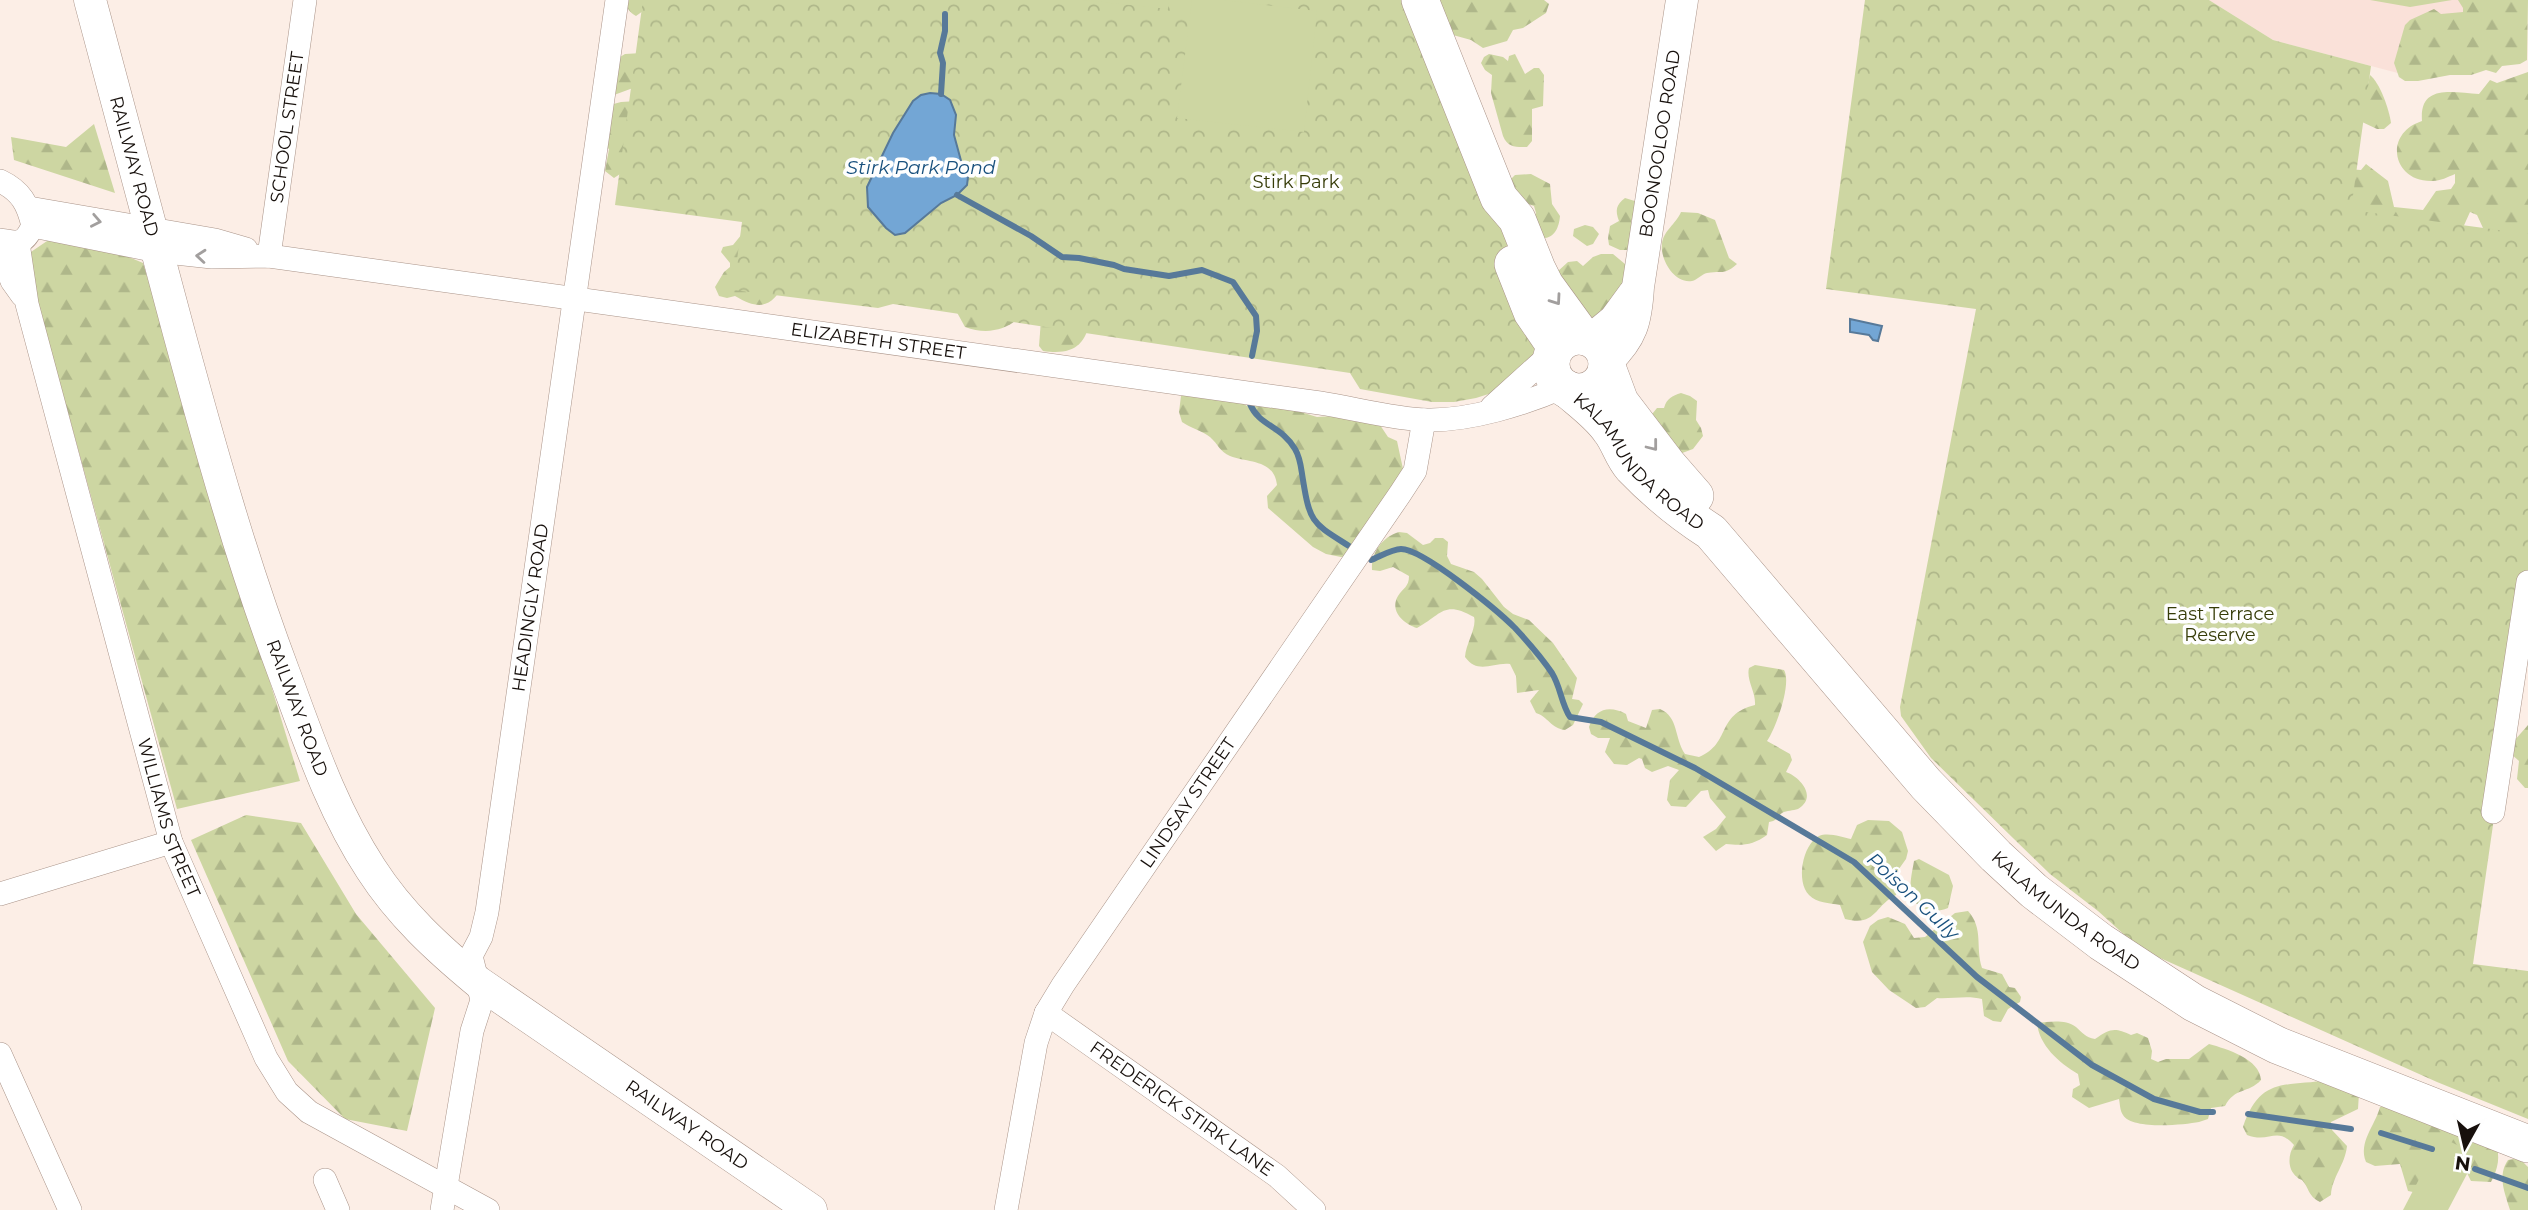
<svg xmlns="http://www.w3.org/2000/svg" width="2528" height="1210" font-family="Montserrat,sans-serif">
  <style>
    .education { fill: #fae1d9 }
    .forest { fill: url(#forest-firs) }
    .park { fill: url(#park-crowns) }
    .garden { fill: #cdd6a2 }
    .water { fill: #73a6d5; stroke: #577999; stroke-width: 2 }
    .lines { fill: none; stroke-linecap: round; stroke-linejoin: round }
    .stream { stroke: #577999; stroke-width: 6 }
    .street-casing { stroke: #aa9489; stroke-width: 24 }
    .secondary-casing { stroke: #aa9489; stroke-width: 33 }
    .primary-casing { stroke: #aa9489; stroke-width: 38 }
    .street { stroke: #fff; stroke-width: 23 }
    .secondary { stroke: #fff; stroke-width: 32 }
    .primary { stroke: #fff; stroke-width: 37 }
    .oneway { stroke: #a29f9e }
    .labels { text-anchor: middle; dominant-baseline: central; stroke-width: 7; stroke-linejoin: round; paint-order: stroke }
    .street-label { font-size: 18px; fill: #17100c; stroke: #fefefe }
    .park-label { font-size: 18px; fill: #363c08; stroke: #fefefe }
    .water-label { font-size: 19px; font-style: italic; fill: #18507d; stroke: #fefefe }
  </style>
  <defs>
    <pattern id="forest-firs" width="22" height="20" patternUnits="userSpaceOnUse" patternTransform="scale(1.75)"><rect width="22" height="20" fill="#cdd6a2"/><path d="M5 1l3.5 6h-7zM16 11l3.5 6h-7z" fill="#afb78a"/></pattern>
    <pattern id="park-crowns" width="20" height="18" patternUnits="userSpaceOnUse" patternTransform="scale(1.75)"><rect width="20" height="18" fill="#cdd6a2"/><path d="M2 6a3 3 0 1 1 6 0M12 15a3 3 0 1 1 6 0" fill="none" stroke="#afb78a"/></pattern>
  </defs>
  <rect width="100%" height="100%" fill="#fceee6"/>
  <!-- education -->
  <path class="education" d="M 2209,0 L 2528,0 L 2409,76 L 2273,40 Z"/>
  <!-- forest -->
  <g class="forest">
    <path d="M 627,0 L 646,0 L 643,11 L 636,16 C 629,12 626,8 627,0 Z"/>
    <path d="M 1424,0 L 1544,0 L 1549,4 L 1546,13 L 1523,28 L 1513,30 L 1507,41 L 1483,48 L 1471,40 L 1453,35 Z"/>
    <path d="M 2458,0 L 2528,0 L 2527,60 L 2520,64 L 2502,66 L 2496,73 L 2486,70 L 2471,75 L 2450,75 L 2418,81 L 2405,81 L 2399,77 L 2394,63 L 2405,25 L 2410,20 L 2434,9 L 2441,14 L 2463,12 L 2463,8 Z"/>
    <path d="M 642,53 L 633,88 L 614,95 L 615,60 L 625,54 Z"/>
    <path d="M 1489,54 L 1503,57 L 1508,61 L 1509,56 L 1515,54 L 1525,74 L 1534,68 L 1539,68 L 1544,75 L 1543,106 L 1532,109 L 1532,141 L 1527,147 C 1516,147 1508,148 1503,136 L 1491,93 L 1492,75 L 1485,70 L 1481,63 L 1484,57 Z"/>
    <path d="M 2528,72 L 2528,246 L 2483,228 L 2477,215 L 2470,212 L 2461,232 L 2247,239 L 2346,169 L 2361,170 L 2366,164 L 2388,181 L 2394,207 L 2423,210 L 2436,191 L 2451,189 L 2455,183 L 2455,174 C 2448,177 2440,181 2433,181 C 2393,183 2382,134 2422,121 C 2419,83 2454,93 2479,94 L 2490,80 L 2497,83 Z"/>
    <path d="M 2370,75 C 2380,83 2389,109 2391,123 L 2384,129 L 2377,129 L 2360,121 Z"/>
    <path d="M 637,101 L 623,172 L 614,178 L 605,171 L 609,149 L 601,144 L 606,106 L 621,102 Z"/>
    <path d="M 94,124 L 115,193 L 14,160 L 11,137 L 66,147 Z"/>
    <path d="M 1531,174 L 1550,184 L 1552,204 L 1560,216 C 1559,228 1554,240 1540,238 L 1532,221 L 1536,213 L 1534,206 L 1520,201 L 1511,192 L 1511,179 L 1515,175 Z"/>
    <path d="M 1625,198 L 1638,202 L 1638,212 L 1631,221 L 1635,231 L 1631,246 L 1627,250 L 1620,250 L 1609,245 L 1608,238 L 1610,226 L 1619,221 C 1615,210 1616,205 1625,198 Z"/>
    <path d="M 1681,212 L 1698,213 L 1715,220 L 1729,258 L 1737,264 C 1723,276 1723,270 1707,273 C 1702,274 1697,280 1692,281 C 1674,284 1660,259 1662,244 C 1663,231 1676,224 1681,212 Z"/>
    <path d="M 1585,225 L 1593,227 L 1599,234 L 1593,244 L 1587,246 L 1573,236 L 1574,229 Z"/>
    <path d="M 742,234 L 786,281 C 772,306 762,312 735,296 L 727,298 L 719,296 L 715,287 L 724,272 L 730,267 L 730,263 L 721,252 L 723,247 L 733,245 Z"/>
    <path d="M 50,239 L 124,255 L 143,263 L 300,781 L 177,809 L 25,256 Z"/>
    <path d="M 1601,254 L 1613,254 L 1631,269 L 1600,330 L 1557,272 L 1568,262 L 1577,261 L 1583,266 L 1593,257 Z"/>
    <path d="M 954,307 L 1019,318 C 1003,332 984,334 965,327 Z"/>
    <path d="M 1091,318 C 1085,347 1072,355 1043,351 L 1039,346 L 1041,320 Z"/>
    <path d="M 1188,393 L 1238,401 L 1251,408 L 1256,406 L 1259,399 L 1317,417 L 1334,416 L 1380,425 L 1388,437 L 1397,441 L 1403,469 L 1403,508 L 1395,522 L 1383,526 L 1354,555 L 1341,557 L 1326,554 L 1313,547 L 1268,508 L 1267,496 L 1277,485 C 1274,459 1248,463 1230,456 C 1220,452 1218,444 1210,437 C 1203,431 1190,428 1182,422 L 1179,412 L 1181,396 Z"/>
    <path d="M 1681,393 L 1690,396 L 1697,401 L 1696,420 L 1701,428 L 1703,436 L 1693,449 L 1666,459 L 1648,419 L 1657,408 L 1664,408 C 1667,398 1672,396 1681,393 Z"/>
    <path d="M 1399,532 L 1407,533 L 1423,545 L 1430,543 L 1435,538 L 1443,538 L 1448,542 L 1447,556 L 1451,564 L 1474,572 L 1482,579 L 1504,607 L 1513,614 L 1529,620 L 1553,643 L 1577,678 L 1572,699 L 1579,700 L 1583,704 L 1573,725 L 1565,730 C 1552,729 1547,716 1536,713 L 1530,701 L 1539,690 L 1517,693 L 1516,676 L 1510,664 C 1493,662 1478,675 1465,657 C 1466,643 1477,628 1474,617 C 1444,600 1442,614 1417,628 C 1404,624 1389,611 1398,596 C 1403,588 1409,587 1409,576 L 1393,567 L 1380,571 L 1372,570 C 1371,553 1382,537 1399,532 Z"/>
    <path d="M 1755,665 L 1784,670 C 1792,683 1776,728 1767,741 L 1790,754 L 1792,760 L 1786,772 C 1800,777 1818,797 1798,809 C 1793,811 1787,810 1782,813 C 1776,818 1777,821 1769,822 L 1767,835 C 1753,845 1743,846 1726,844 L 1716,851 L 1703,837 L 1716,829 L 1726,817 L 1710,798 L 1708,790 L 1701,791 L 1686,807 L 1671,806 L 1667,800 L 1670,780 L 1679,770 L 1668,766 L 1652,772 L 1645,768 L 1642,759 L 1639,758 L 1627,765 L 1614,764 L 1605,752 L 1610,738 L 1598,738 L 1591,734 L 1589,727 C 1595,709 1609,705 1626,714 L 1628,721 L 1646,728 L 1652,710 L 1660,709 C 1679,717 1674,738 1685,754 L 1699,757 C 1732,743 1715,715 1755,705 C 1756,692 1746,680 1749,668 Z"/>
    <path d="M 2528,725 L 2528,788 L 2525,788 L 2517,779 L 2519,761 L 2510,753 L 2514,741 Z"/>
    <path d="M 246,815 L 301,823 L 356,914 L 435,1008 L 407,1131 L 345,1119 L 288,1061 L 191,840 Z"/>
    <path d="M 1868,820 L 1889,821 L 1902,832 L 1908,851 L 1906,859 L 1896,873 L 1899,885 L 1896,895 C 1874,906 1876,927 1845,919 L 1840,905 C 1829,903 1817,903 1809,895 C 1796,882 1802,845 1819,836 C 1828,832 1842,837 1851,839 L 1857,825 Z"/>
    <path d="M 1919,859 L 1949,875 L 1953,886 L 1948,908 C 1940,911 1935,912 1926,909 C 1904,902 1911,879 1914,861 Z"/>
    <path d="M 1968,911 C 1984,929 1975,946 1982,968 L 2002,974 L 2009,987 L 2015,988 L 2021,997 L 2020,1002 L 2008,1009 L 2001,1022 L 1993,1021 L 1984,1016 L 1982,999 C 1968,995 1951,999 1937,998 L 1925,1007 L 1916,1008 L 1889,990 L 1872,972 L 1863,942 L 1870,926 L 1878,920 L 1888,917 L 1905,924 L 1914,938 L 1925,937 L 1955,913 Z"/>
    <path d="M 2037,1023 C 2049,1022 2065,1019 2076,1027 C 2083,1033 2085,1037 2095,1039 C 2110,1029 2114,1027 2131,1035 L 2137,1033 L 2148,1038 L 2152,1051 L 2151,1059 L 2158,1062 L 2166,1059 L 2189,1059 L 2209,1044 C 2227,1049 2260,1059 2261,1080 C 2248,1094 2235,1087 2225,1106 L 2211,1108 L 2208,1119 L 2199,1122 C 2183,1125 2132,1130 2123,1115 C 2120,1111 2120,1104 2119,1099 L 2089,1108 L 2072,1097 L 2073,1089 L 2080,1085 L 2078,1074 C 2059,1063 2039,1045 2037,1023 Z"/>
    <path d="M 2328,1080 L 2359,1093 L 2358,1109 L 2331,1122 L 2332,1130 L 2347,1146 C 2345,1165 2332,1177 2331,1195 L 2320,1202 C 2307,1195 2310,1189 2302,1180 C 2301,1179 2298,1179 2297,1177 C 2287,1169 2288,1155 2294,1145 C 2276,1125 2270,1144 2247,1135 L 2243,1127 C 2260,1076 2286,1087 2328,1080 Z"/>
    <path d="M 2392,1105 L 2495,1142 C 2501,1156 2498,1169 2491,1182 L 2471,1181 L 2466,1171 L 2420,1186 L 2413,1192 L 2408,1191 L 2400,1164 L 2375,1166 L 2366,1162 C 2358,1142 2375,1126 2380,1107 Z"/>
    <path d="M 2514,1159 L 2521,1160 L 2528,1167 L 2528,1210 L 2510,1210 C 2505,1193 2497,1176 2508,1160 Z"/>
  </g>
  <!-- park -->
  <g class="park">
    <path d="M 643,0 L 1420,0 L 1501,225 L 1515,270 L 1556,347 L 1520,384 L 1476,398 L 1454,402 L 1432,402 L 1360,389 L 1350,373 L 893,304 L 878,308 L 733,290 L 742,222 L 615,205 Z"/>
    <path d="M 1865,0 L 2209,0 L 2273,40 L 2371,66 L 2351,210 L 2528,234 L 2528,582 L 2473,964 L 2528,971 L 2528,1119 L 2437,1082 L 2140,949 L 2098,911 L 2050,874 L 1931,758 L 1901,716 L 1900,707 L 1976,309 L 1826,289 Z"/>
  </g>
  <!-- garden -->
  <g class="garden">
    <path d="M 1083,0 L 1169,0 L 1168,9 Z"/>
    <path d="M 1192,0 L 1224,0 L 1317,11 L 1304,132 L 1177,118 Z"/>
    <path d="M 2370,0 L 2452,0 L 2410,7 Z"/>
    <path d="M 2441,1137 L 2477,1155 L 2448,1210 L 2403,1210 Z"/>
  </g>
  <!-- water -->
  <g class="water">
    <path d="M 930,93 L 941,94 L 950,100 L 956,115 L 954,135 L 963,168 L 968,177 L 967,185 L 957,195 L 941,203 L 905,233 L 895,235 L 886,228 L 868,207 L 867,187 L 893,133 L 913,101 L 921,95 Z"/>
    <path d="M 1850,319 L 1882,326 L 1878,341 L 1873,340 L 1869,335 L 1850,332 Z"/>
  </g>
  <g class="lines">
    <!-- stream -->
    <g class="stream">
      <path d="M 941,94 L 943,63 L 940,53 L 945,31 L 945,14"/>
      <path d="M 957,195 L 1031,236 L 1062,257 L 1079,258 L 1114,265 L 1124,269 L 1169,276 L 1202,270 L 1233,282 L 1256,316 L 1257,331 L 1252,356"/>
      <path d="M 1250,404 C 1259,426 1282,426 1295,449 C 1301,459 1301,469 1303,480 C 1310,524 1313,523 1349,546"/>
      <path d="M 1371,560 C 1379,557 1392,549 1401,549 C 1423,549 1497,610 1515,628 C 1528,642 1542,658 1552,673 C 1561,688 1561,703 1570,717 L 1601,722 L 1695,768 L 1854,862 L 1977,977 L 2092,1065 L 2154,1099 L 2200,1112 L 2213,1112"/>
      <path d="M 2248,1114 L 2351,1129"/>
      <path d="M 2381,1133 L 2432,1149"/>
      <path d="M 2475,1169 L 2528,1188"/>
    </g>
    <defs>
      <g id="street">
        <path d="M 0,181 C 21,191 28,204 33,226 C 23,245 20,243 0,240"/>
        <path d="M 29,208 L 215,240 L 246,249"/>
        <path id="s1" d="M 33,226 L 157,251 L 212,257 L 269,256 L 1320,403 C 1354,408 1393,419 1427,420 C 1469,421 1525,404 1563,387"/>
        <path id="s2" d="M 18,243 L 27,304 L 171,842 L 266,1058 L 287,1092 L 309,1112 L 488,1210"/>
        <path d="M 0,252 L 12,281 L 22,295"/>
        <path id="s3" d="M 269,256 L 305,0"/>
        <path d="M 1492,407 L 1553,352"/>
        <path d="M 2493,812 L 2528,582"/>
        <path d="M 0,894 L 171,842"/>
        <path id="s4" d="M 1046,1013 L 1277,1176 L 1314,1210"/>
        <path d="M 0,1054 L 70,1210"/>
        <path d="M 325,1180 L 338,1210"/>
        <path id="s5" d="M 442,1210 L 472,1031 L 482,1000 L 471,956 L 481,937 L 487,912 L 617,0"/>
        <path id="s6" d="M 1006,1210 L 1036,1043 L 1046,1013 L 1063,985 L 1400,494 L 1415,471 L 1424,420"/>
      </g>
      <g id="secondary">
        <path id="s7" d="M 90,0 C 119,111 149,222 179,333 C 210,447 242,562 284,673 C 309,740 331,808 371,869 C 400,914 437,948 478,982 L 811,1210"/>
        <path d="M 1592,339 L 1615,320 L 1634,294"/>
        <path id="s8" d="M 1607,361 C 1632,337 1636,321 1638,287 L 1682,0"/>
      </g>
      <g id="primary">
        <path d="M 1420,0 L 1499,198 L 1517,219 L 1537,269 L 1545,285 L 1582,336"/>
        <path d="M 1513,264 L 1532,312 L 1556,347"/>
        <circle cx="1579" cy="364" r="28"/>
        <path d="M 1607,367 L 1620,402 L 1668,465 L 1695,496"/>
        <path id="s9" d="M 1567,389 C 1582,402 1599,414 1610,430 C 1619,441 1622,456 1632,467 C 1656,492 1683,514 1711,532 L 1926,784 L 1996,856 L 2034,891 L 2101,942 L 2194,1003 L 2277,1045 L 2528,1144"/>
      </g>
    </defs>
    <!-- street casing -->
    <use href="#street" class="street-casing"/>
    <!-- secondary casing -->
    <use href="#secondary" class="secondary-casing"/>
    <!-- primary casing -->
    <use href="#primary" class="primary-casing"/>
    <!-- street -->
    <use href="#street" class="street"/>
    <!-- secondary -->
    <use href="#secondary" class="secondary"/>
    <!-- primary -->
    <use href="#primary" class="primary"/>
  </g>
  <!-- one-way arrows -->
  <defs><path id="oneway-chevron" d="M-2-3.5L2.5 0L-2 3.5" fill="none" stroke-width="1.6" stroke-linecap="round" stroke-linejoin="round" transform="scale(1.75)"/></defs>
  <g class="oneway">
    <use href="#oneway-chevron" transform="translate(96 221) rotate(11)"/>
    <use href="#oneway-chevron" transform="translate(201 256) rotate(-175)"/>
    <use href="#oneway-chevron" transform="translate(1556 300) rotate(55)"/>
    <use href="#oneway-chevron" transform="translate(1653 446) rotate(52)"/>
  </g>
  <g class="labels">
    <!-- street labels -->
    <g class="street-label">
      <text stroke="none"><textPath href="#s3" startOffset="130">SCHOOL STREET</textPath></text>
      <text stroke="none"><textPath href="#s8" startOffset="228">BOONOOLOO ROAD</textPath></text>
      <text stroke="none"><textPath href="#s7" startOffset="172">RAILWAY ROAD</textPath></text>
      <text stroke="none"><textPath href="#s1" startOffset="854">ELIZABETH STREET</textPath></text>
      <text stroke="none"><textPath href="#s9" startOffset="103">KALAMUNDA ROAD</textPath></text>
      <text stroke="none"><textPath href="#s5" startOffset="614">HEADINGLY ROAD</textPath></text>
      <text stroke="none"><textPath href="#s7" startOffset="738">RAILWAY ROAD</textPath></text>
      <text stroke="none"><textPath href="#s6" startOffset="455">LINDSAY STREET</textPath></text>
      <text stroke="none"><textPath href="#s2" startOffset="595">WILLIAMS STREET</textPath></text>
      <text stroke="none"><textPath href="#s9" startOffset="726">KALAMUNDA ROAD</textPath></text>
      <text stroke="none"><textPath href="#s4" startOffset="166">FREDERICK STIRK LANE</textPath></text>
      <text stroke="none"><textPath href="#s7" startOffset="1325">RAILWAY ROAD</textPath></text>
    </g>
    <!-- park labels -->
    <g class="park-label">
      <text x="1296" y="182">Stirk Park</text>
      <text x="2220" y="614">East Terrace<tspan x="2220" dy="21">Reserve</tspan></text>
    </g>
    <!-- water labels -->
    <g class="water-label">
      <text x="921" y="167">Stirk Park Pond</text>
      <text transform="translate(1913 896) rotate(43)">Poison Gully</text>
    </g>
  </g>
  <!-- north arrow -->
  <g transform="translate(2465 1147) rotate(188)" stroke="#fefefe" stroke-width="5" paint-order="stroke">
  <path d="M0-5L12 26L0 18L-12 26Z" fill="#17100c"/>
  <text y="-10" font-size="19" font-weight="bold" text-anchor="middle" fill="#17100c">N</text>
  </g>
</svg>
